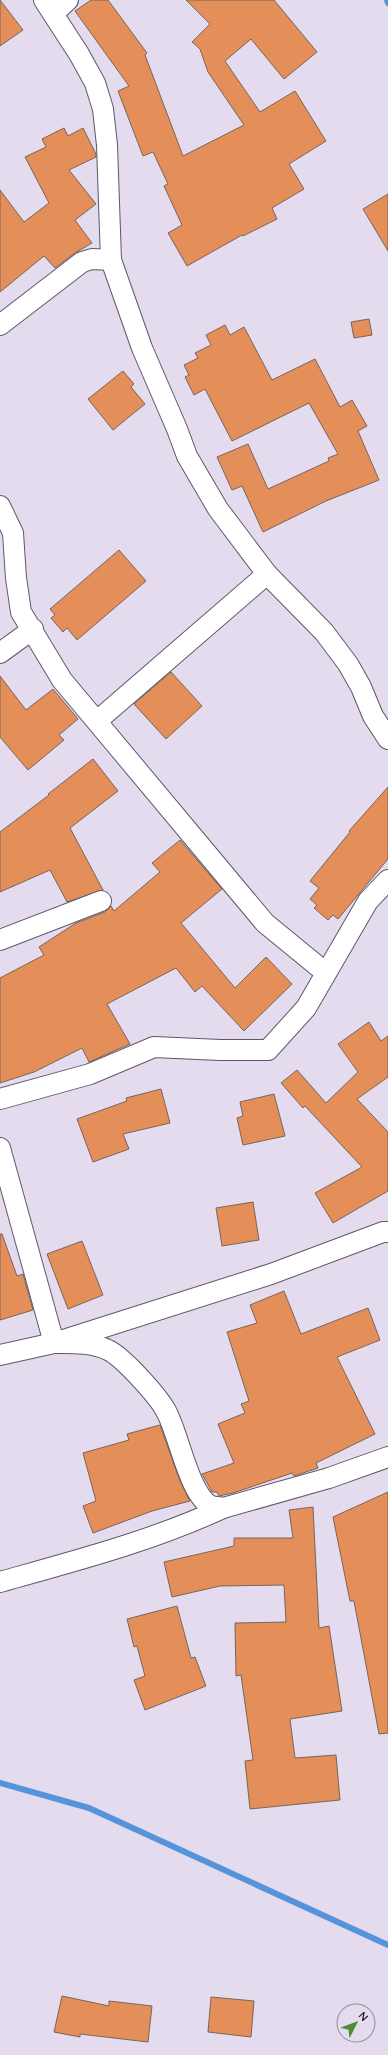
<svg xmlns="http://www.w3.org/2000/svg" width="388" height="2055" font-family="Quicksand,sans-serif">
  <style>
    .lines { fill: none; stroke-linecap: round; stroke-linejoin: round }
    .stream { stroke: #5594da; stroke-width: 6 }
    .building { fill: #e48f59; stroke: #78655a }
    .street-casing { stroke: #605769; stroke-width: 22 }
    .street { stroke: #fff; stroke-width: 20 }
  </style>
  <rect width="100%" height="100%" fill="#e4dbef"/>
  <g class="lines">
    <!-- stream -->
    <g class="stream">
      <path d="M 387,0 L 388,3"/>
      <path d="M 0,1783 L 89,1808 L 388,1945"/>
    </g>
  </g>
  <!-- building -->
  <g class="building">
    <path d="M 0,0 L 23,30 L 0,46 Z"/>
    <path d="M 91,0 L 108,0 L 147,53 L 145,55 L 183,156 L 244,125 L 208,72 L 200,49 L 192,42 L 210,24 L 186,0 L 274,0 L 317,52 L 284,79 L 251,39 L 225,61 L 260,112 L 295,91 L 326,141 L 289,164 L 304,189 L 272,208 L 277,219 L 243,236 L 242,235 L 187,266 L 168,233 L 182,225 L 164,186 L 168,184 L 153,152 L 143,156 L 118,91 L 129,86 L 75,11 Z"/>
    <path d="M 64,128 L 68,136 L 83,128 L 96,154 L 96,157 L 69,170 L 96,204 L 75,220 L 92,243 L 75,253 L 55,268 L 44,256 L 0,292 L 0,190 L 24,222 L 49,203 L 25,157 L 46,147 L 42,139 Z"/>
    <path d="M 388,194 L 388,251 L 363,209 Z"/>
    <path d="M 369,319 L 372,335 L 354,338 L 351,322 Z"/>
    <path d="M 225,325 L 230,335 L 244,327 L 272,380 L 315,359 L 340,407 L 352,400 L 367,426 L 358,431 L 379,480 L 326,501 L 263,532 L 242,486 L 232,490 L 217,457 L 248,444 L 268,489 L 329,461 L 328,458 L 338,454 L 309,403 L 232,441 L 205,389 L 194,395 L 185,377 L 189,375 L 184,365 L 198,358 L 195,353 L 211,345 L 206,335 Z"/>
    <path d="M 123,371 L 134,384 L 131,387 L 145,404 L 113,430 L 88,399 Z"/>
    <path d="M 119,550 L 146,581 L 77,640 L 67,628 L 63,632 L 51,618 L 55,615 L 50,609 Z"/>
    <path d="M 171,672 L 202,706 L 166,739 L 134,704 Z"/>
    <path d="M 0,676 L 26,710 L 53,689 L 78,719 L 59,735 L 64,740 L 28,770 L 0,737 Z"/>
    <path d="M 93,759 L 118,791 L 70,828 L 103,890 L 67,902 L 50,870 L 0,892 L 0,832 L 49,795 L 48,794 Z"/>
    <path d="M 388,787 L 388,859 L 338,919 L 333,915 L 328,920 L 314,908 L 317,905 L 310,899 L 319,888 L 310,881 L 350,832 L 349,831 Z"/>
    <path d="M 180,840 L 222,889 L 181,923 L 235,988 L 266,957 L 292,984 L 244,1031 L 202,986 L 195,992 L 176,968 L 107,1004 L 130,1044 L 89,1062 L 82,1048 L 34,1072 L 0,1083 L 0,978 L 44,955 L 39,947 L 76,923 L 105,912 L 111,906 L 114,911 L 160,872 L 152,863 Z"/>
    <path d="M 369,1022 L 381,1041 L 388,1036 L 388,1077 L 357,1099 L 388,1132 L 388,1191 L 333,1223 L 315,1193 L 362,1167 L 305,1106 L 303,1108 L 281,1083 L 297,1070 L 326,1103 L 358,1072 L 338,1044 Z"/>
    <path d="M 161,1089 L 170,1123 L 123,1134 L 129,1149 L 93,1162 L 77,1119 L 127,1101 L 126,1098 Z"/>
    <path d="M 274,1094 L 285,1136 L 243,1145 L 237,1118 L 243,1116 L 240,1102 Z"/>
    <path d="M 253,1202 L 259,1240 L 222,1246 L 216,1208 Z"/>
    <path d="M 0,1234 L 2,1234 L 17,1276 L 23,1274 L 33,1310 L 0,1320 Z"/>
    <path d="M 82,1241 L 103,1295 L 68,1309 L 47,1254 Z"/>
    <path d="M 284,1291 L 301,1334 L 368,1308 L 380,1340 L 337,1357 L 375,1434 L 316,1463 L 318,1468 L 294,1476 L 292,1473 L 233,1493 L 219,1496 L 217,1492 L 212,1492 L 202,1474 L 234,1463 L 218,1424 L 245,1413 L 241,1404 L 249,1401 L 227,1332 L 257,1323 L 250,1305 Z"/>
    <path d="M 160,1425 L 180,1481 L 190,1501 L 152,1511 L 93,1533 L 83,1506 L 96,1501 L 83,1453 L 129,1440 L 127,1434 Z"/>
    <path d="M 388,1492 L 388,1733 L 379,1734 L 354,1601 L 350,1601 L 333,1517 Z"/>
    <path d="M 313,1507 L 319,1628 L 329,1626 L 342,1711 L 290,1719 L 295,1758 L 336,1755 L 340,1800 L 250,1809 L 245,1761 L 253,1760 L 241,1675 L 236,1676 L 235,1623 L 286,1622 L 284,1585 L 220,1586 L 172,1597 L 164,1562 L 234,1546 L 234,1538 L 293,1538 L 289,1510 Z"/>
    <path d="M 177,1606 L 191,1658 L 195,1657 L 206,1686 L 145,1710 L 134,1680 L 145,1676 L 137,1646 L 134,1647 L 127,1619 Z"/>
    <path d="M 62,1996 L 109,2006 L 109,2001 L 152,2006 L 148,2042 L 80,2034 L 80,2037 L 54,2032 Z"/>
    <path d="M 211,1997 L 254,2001 L 251,2037 L 208,2032 Z"/>
  </g>
  <g class="lines">
    <defs>
      <g id="street">
        <path d="M 44,0 L 79,54 L 95,83 L 103,109 L 107,145 L 111,260 L 142,348 L 177,429 L 187,456 L 218,509 L 267,574 L 324,632 L 348,664 L 361,687 L 373,716 L 388,739"/>
        <path d="M 53,14 L 68,0"/>
        <path d="M 0,325 L 82,262 L 92,259 L 111,260"/>
        <path d="M 0,506 L 13,533 L 16,578 L 21,612 L 62,680 L 265,923 L 326,973"/>
        <path d="M 0,653 L 33,629"/>
        <path d="M 97,721 L 267,574"/>
        <path d="M 0,940 L 101,901"/>
        <path d="M 0,1099 L 90,1074 L 154,1047 L 220,1050 L 268,1050 L 306,1008 L 368,901 L 388,880"/>
        <path d="M 0,1148 L 54,1343 C 71,1343 92,1342 108,1350 C 123,1357 158,1396 166,1411 C 179,1434 189,1495 211,1506 C 214,1507 219,1507 223,1508 L 329,1478 L 388,1457"/>
        <path d="M 0,1355 L 54,1343 L 271,1274 L 383,1232 L 388,1232"/>
        <path d="M 0,1582 C 75,1561 152,1541 223,1508"/>
      </g>
    </defs>
    <!-- street casing -->
    <use href="#street" class="street-casing"/>
    <!-- street -->
    <use href="#street" class="street"/>
  </g>
  <!-- north arrow -->
  <g transform="translate(356 2023) rotate(48)"><circle r="19" fill="#e4dbef" stroke="#958e9d"/>
  <path d="M0-3L7 15L0 10L-7 15Z" fill="#4d8d2f"/>
  <text y="-6" font-size="11" font-weight="bold" text-anchor="middle" fill="#1f1b23">N</text>
  </g>
</svg>
